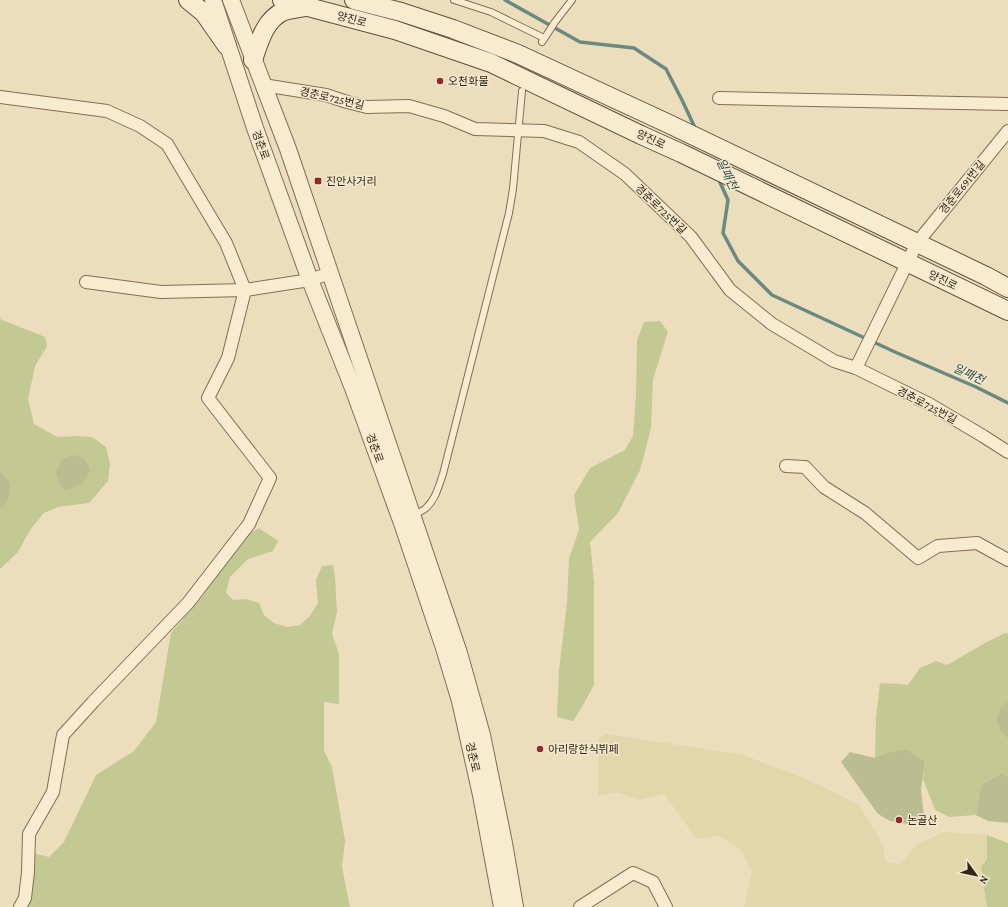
<svg xmlns="http://www.w3.org/2000/svg" width="1008" height="907" font-family="'Crimson Pro','Noto Sans KR',serif">
  <style>
    .farmland { fill: #e1d7ab }
    .green { fill: #c3c992 }
    .cemetery { fill: #b9bd91 }
    .lines { fill: none; stroke-linecap: round; stroke-linejoin: round }
    .stream { stroke: #698a81; stroke-width: 3.5 }
    .service-casing { stroke: #836d57; stroke-width: 8 }
    .minor-casing { stroke: #836d57; stroke-width: 14 }
    .tertiary-casing { stroke: #836d57; stroke-width: 18 }
    .secondary-casing { stroke: #644f3a; stroke-width: 20 }
    .service { stroke: #f7ebd0; stroke-width: 6 }
    .minor { stroke: #f7ebd0; stroke-width: 12 }
    .tertiary { stroke: #f7ebd0; stroke-width: 16 }
    .secondary { stroke: #f7ebd0; stroke-width: 18 }
    .poi-dot { fill: #8f292c; stroke: #f3e7cc; stroke-width: 1.5 }
    .labels { text-anchor: middle; dominant-baseline: central; stroke-width: 3; stroke-linejoin: round; paint-order: stroke }
    .street-label { font-size: 11px; fill: #32261b; stroke: #f3e7cc }
    .poi-label { font-size: 11px; fill: #32261b; stroke: #f3e7cc; text-anchor: start }
    .water-label { font-size: 12px; font-style: italic; fill: #2b524f; stroke: #f3e7cc }
  </style>
  <rect width="100%" height="100%" fill="#ecddbd"/>
  <!-- farmland -->
  <path class="farmland" d="M 607,734 L 743,755 L 818,784 L 859,805 L 882,843 L 886,863 L 901,864 L 916,845 L 943,832 L 987,835 L 987,859 L 981,867 L 987,907 L 744,907 L 752,872 L 740,849 L 719,836 L 697,839 L 664,794 L 640,800 L 617,792 L 598,796 L 599,738 Z"/>
  <!-- green -->
  <g class="green">
    <path d="M 0,319 L 45,337 L 47,346 L 35,366 L 28,399 L 34,424 L 57,437 L 76,436 L 92,437 L 106,447 L 110,464 L 108,481 L 89,503 L 58,507 L 44,513 L 30,530 L 18,552 L 0,569 L 0,509 C 10,502 10,493 10,482 L 0,471 Z"/>
    <path d="M 660,321 L 668,332 L 653,379 L 651,428 L 640,470 L 618,513 L 590,542 L 594,582 L 594,685 L 583,705 L 573,721 L 557,717 L 559,670 L 567,603 L 569,558 L 579,530 L 574,495 L 590,468 L 625,450 L 633,436 L 636,394 L 637,340 L 644,322 Z"/>
    <path d="M 259,528 L 278,541 L 273,551 L 248,559 L 230,577 L 226,593 L 233,600 L 246,599 L 259,603 L 264,615 L 274,623 L 287,627 L 300,625 L 309,617 L 318,603 L 316,580 L 322,566 L 333,565 L 335,577 L 337,612 L 332,634 L 339,654 L 339,704 L 324,702 L 324,751 L 332,767 L 345,841 L 342,867 L 350,907 L 24,907 L 32,890 L 32,853 L 49,857 L 64,842 L 96,775 L 134,751 L 156,722 L 171,633 L 202,597 L 246,536 Z"/>
    <path d="M 1005,633 L 1008,634 L 1008,701 L 1000,708 L 1001,732 L 1008,739 L 1008,777 L 1002,773 L 981,785 L 976,815 L 949,817 L 935,810 L 923,779 L 925,762 L 875,758 L 876,717 L 880,683 L 899,684 L 908,685 L 920,668 L 936,661 L 947,665 L 985,643 Z"/>
    <path d="M 987,835 L 1008,843 L 1008,907 L 987,907 L 981,867 L 987,859 Z"/>
  </g>
  <!-- cemetery -->
  <g class="cemetery">
    <path d="M 73,455 C 85,457 87,460 90,471 L 82,484 L 66,490 L 59,484 L 56,472 L 62,459 Z"/>
    <path d="M 0,471 L 10,482 C 10,493 10,502 0,509 Z"/>
    <path d="M 1008,701 L 1008,739 L 1001,732 L 997,720 L 1000,708 Z"/>
    <path d="M 908,750 L 925,762 L 921,789 L 925,827 L 890,821 L 878,814 L 841,762 L 850,752 L 875,758 L 891,752 Z"/>
    <path d="M 1002,773 L 1008,777 L 1008,823 L 988,821 L 976,815 L 981,785 Z"/>
  </g>
  <g class="lines">
    <!-- stream -->
    <g class="stream">
      <path d="M 505,0 L 580,42 L 634,48 L 666,69 L 682,100 L 696,130"/>
      <path d="M 718,178 L 728,200 L 723,233 L 738,261 L 772,295 L 895,352 L 976,387 L 1008,403"/>
    </g>
    <defs>
      <g id="service">
        <path d="M 454,0 L 491,12 L 544,38"/>
        <path d="M 542,42 L 555,22 L 572,0"/>
        <path d="M 413,516 C 417,513 423,511 426,508 C 436,499 439,485 443,474 L 509,213 L 513,189 L 522,91"/>
      </g>
      <g id="minor">
        <path d="M 263,85 L 326,95 L 347,102 L 367,107 L 409,106 L 444,116 L 475,129 L 544,131 L 579,142 L 625,174 L 691,237 L 730,290 L 772,324 L 834,361 L 856,368 L 929,404 L 983,436 L 1008,452"/>
        <path d="M 0,97 L 107,111 L 140,126 L 167,144 L 226,243 L 245,290 L 228,358 L 208,398 L 270,478 L 249,524 L 188,603 L 93,702 L 63,735 L 53,792 L 29,834 L 28,872 L 25,898 L 20,907"/>
        <path d="M 719,98 L 1008,104"/>
        <path d="M 86,282 L 161,292 L 245,290 L 310,280 L 330,273"/>
        <path d="M 856,368 L 917,243 L 1008,131"/>
        <path d="M 786,466 L 805,467 L 824,487 L 865,513 L 918,558 L 938,546 L 977,543 L 1008,560"/>
        <path d="M 580,907 L 633,873 L 653,882 L 666,907"/>
      </g>
      <g id="tertiary">
        <path d="M 213,0 L 255,128 L 310,280 L 353,388 L 402,523 L 444,648 L 460,701 L 481,795 L 502,907"/>
        <path d="M 231,0 L 288,149 L 459,653 L 482,735 L 504,843 L 515,907"/>
      </g>
      <g id="secondary">
        <path d="M 188,0 L 204,13 L 227,46"/>
        <path d="M 282,0 L 395,30 L 491,63 L 641,135 L 681,153 L 1008,311"/>
        <path d="M 354,0 L 401,12 L 453,29 L 518,54 L 669,124 L 986,276 L 1008,288"/>
        <path d="M 253,60 C 259,42 265,19 284,11 C 291,9 298,8 305,7"/>
      </g>
    </defs>
    <!-- service casing -->
    <use href="#service" class="service-casing"/>
    <!-- minor casing -->
    <use href="#minor" class="minor-casing"/>
    <!-- tertiary casing -->
    <use href="#tertiary" class="tertiary-casing"/>
    <!-- secondary casing -->
    <use href="#secondary" class="secondary-casing"/>
    <!-- service -->
    <use href="#service" class="service"/>
    <!-- minor -->
    <use href="#minor" class="minor"/>
    <!-- tertiary -->
    <use href="#tertiary" class="tertiary"/>
    <!-- secondary -->
    <use href="#secondary" class="secondary"/>
  </g>
  <!-- markers -->
  <g class="poi-dot">
    <circle cx="440" cy="81" r="4"/>
    <rect x="314" y="177" width="8" height="8" rx="2"/>
    <circle cx="540" cy="749" r="4"/>
    <circle cx="899" cy="820" r="4"/>
  </g>
  <g class="labels">
    <!-- street labels -->
    <g class="street-label">
      <text transform="translate(352 19) rotate(15)">양진로</text>
      <text transform="translate(332 98) rotate(13)">경춘로725번길</text>
      <text transform="translate(651 139) rotate(25)">양진로</text>
      <text transform="translate(261 145) rotate(70)">경춘로</text>
      <text transform="translate(962 187) rotate(-51)">경춘로691번길</text>
      <text transform="translate(661 209) rotate(44)">경춘로725번길</text>
      <text transform="translate(943 280) rotate(26)">양진로</text>
      <text transform="translate(927 405) rotate(28)">경춘로725번길</text>
      <text transform="translate(375 448) rotate(70)">경춘로</text>
      <text transform="translate(473 757) rotate(77)">경춘로</text>
    </g>
    <!-- poi labels -->
    <g class="poi-label">
      <text x="448" y="81">오천화물</text>
      <text x="326" y="181">진안사거리</text>
      <text x="548" y="749">아리랑한식뷔페</text>
      <text x="907" y="820">논골산</text>
    </g>
    <!-- water labels -->
    <g class="water-label">
      <text transform="translate(727 174) rotate(65)">일패천</text>
      <text transform="translate(969 374) rotate(25)">일패천</text>
    </g>
  </g>
  <!-- north arrow -->
  <g transform="translate(976 875) rotate(123)" stroke="#f3e7cc" stroke-width="3" paint-order="stroke">
  <path d="M0-3L7 15L0 10L-7 15Z" fill="#32261b"/>
  <text y="-6" font-size="11" font-weight="bold" text-anchor="middle" fill="#32261b">N</text>
  </g>
</svg>
